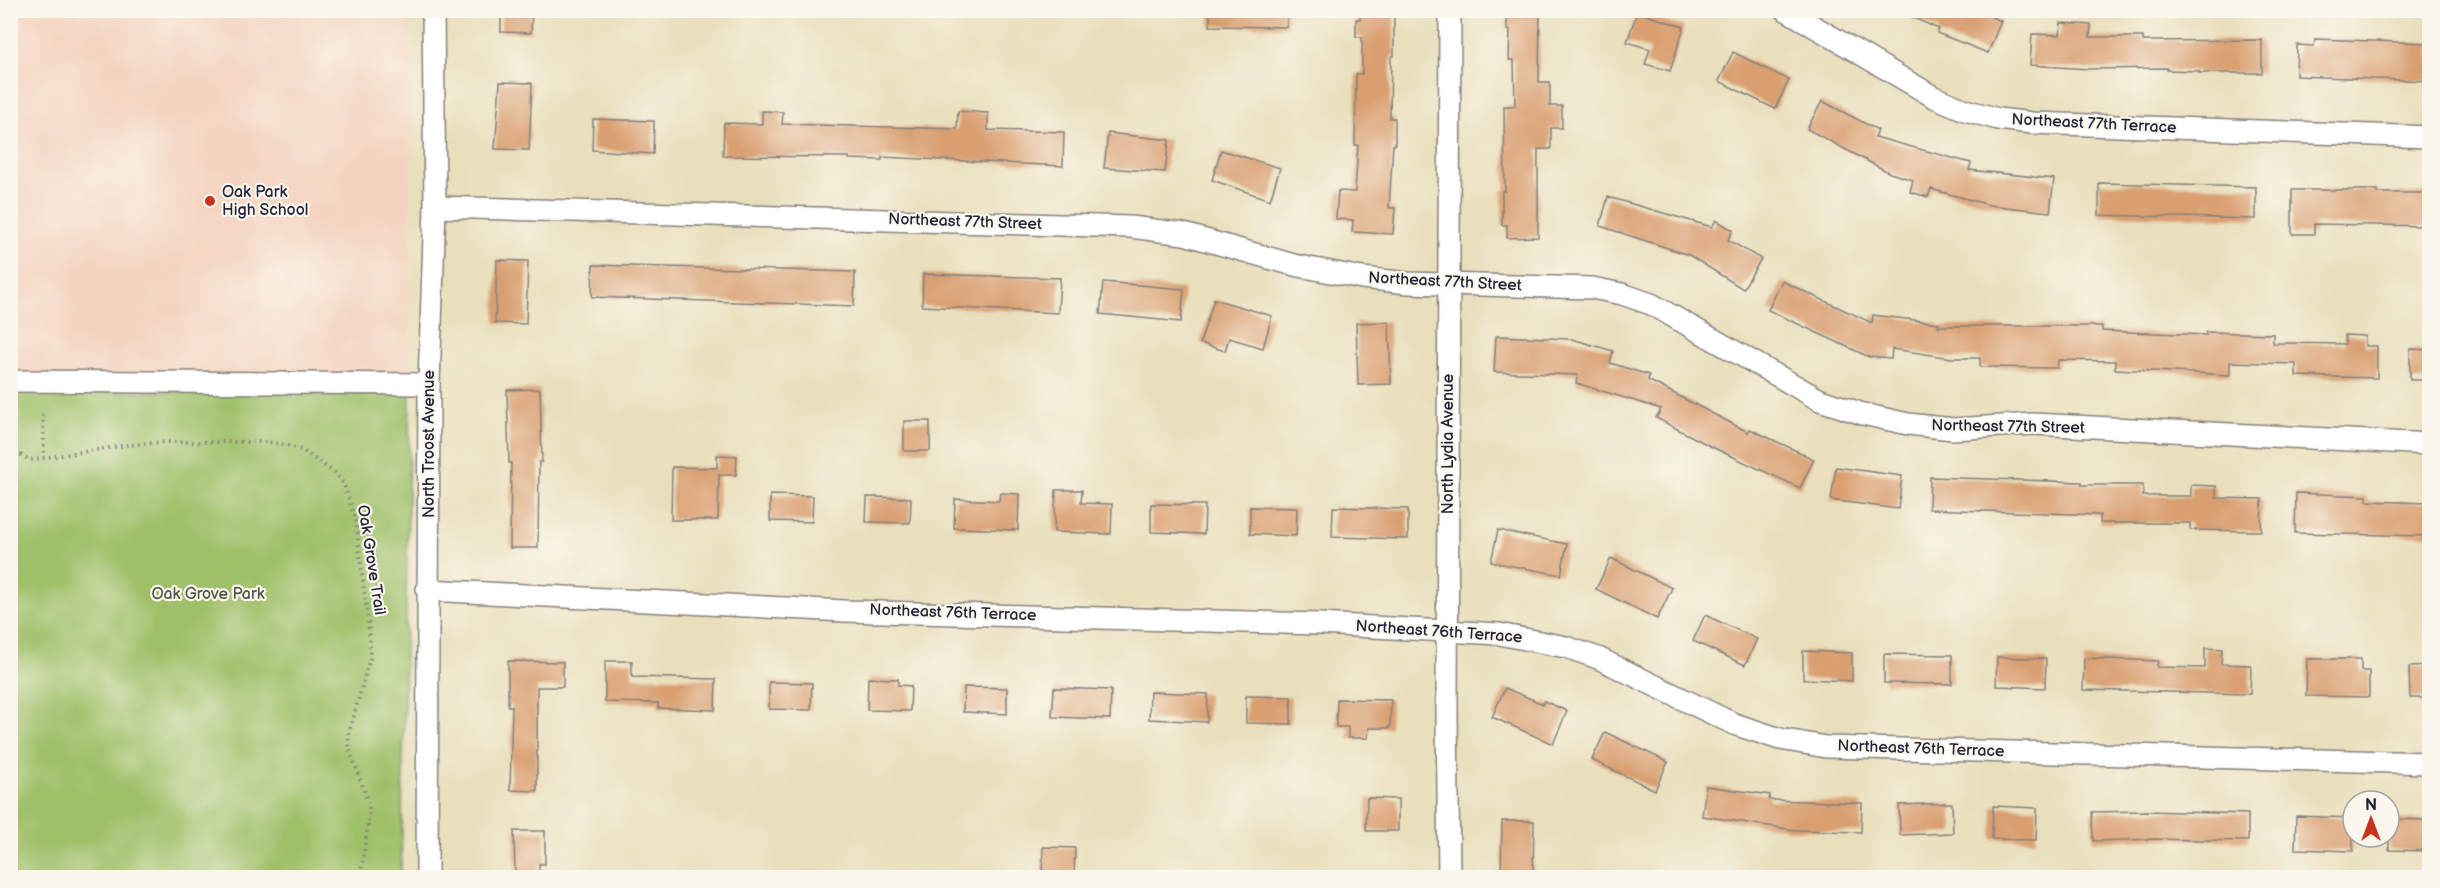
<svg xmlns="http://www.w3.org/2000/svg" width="2440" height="888" font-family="'Balsamiq Sans',sans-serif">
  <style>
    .built { fill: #f4d3c0 }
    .green { fill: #9fc069; stroke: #607152; stroke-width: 1.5 }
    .building { fill: #d99f71 }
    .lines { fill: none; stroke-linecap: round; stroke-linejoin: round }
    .minor-casing { stroke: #86807c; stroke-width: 24 }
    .path { stroke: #86807c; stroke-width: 4; stroke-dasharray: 1.5 4.5; stroke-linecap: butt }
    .minor { stroke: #fff; stroke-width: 21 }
    .poi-dot { fill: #c8321e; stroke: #fbf7ec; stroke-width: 2 }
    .labels { text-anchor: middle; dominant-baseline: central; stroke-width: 4.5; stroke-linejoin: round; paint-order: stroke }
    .street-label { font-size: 16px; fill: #22223b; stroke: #fbf7ec }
    .poi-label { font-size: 16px; fill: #22223b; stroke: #fbf7ec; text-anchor: start }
    .park-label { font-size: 16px; fill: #4e594b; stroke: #fbf7ec }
  </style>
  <rect width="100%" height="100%" fill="#fbf7ec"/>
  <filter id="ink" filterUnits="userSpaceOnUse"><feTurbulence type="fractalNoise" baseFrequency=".0167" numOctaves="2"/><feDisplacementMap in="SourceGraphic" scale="12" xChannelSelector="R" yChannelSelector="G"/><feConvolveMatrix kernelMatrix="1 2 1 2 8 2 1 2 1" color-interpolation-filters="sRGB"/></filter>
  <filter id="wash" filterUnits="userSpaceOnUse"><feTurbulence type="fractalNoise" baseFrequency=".008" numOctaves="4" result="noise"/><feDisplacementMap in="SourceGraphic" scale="24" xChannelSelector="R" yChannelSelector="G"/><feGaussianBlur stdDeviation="1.35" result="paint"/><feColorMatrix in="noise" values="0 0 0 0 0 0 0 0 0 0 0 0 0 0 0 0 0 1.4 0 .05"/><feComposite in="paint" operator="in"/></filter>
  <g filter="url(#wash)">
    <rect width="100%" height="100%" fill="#e9dfbc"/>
    <!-- built -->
    <path class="built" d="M 11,11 L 410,11 L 410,392 L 11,391 Z"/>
    <!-- green -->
    <path class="green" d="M 11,391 L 410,392 L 401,877 L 11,878 Z"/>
    <g id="blocks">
      <!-- building -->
      <g class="building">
        <path d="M 501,10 L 532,10 L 531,33 L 501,32 Z"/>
        <path d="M 1210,10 L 1287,10 L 1287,27 L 1210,26 Z"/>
        <path d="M 1360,10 L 1394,10 L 1394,56 L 1391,56 L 1390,118 L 1395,118 L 1395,145 L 1393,145 L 1389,208 L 1395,208 L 1393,234 L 1352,232 L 1353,220 L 1336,219 L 1338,191 L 1355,192 L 1358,145 L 1355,145 L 1356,74 L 1362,74 L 1362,37 L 1356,37 L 1356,19 L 1360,19 Z"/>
        <path d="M 1507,10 L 1540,10 L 1539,82 L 1550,82 L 1550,106 L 1562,106 L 1562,128 L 1551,128 L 1551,149 L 1538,149 L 1538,237 L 1507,238 L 1507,225 L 1502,225 L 1502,191 L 1505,191 L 1504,106 L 1515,106 L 1514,60 L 1509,60 L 1510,30 L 1507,30 Z"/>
        <path d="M 1896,10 L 1976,10 L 2001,21 L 1988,53 L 1937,33 L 1939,29 Z"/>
        <path d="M 1637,12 L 1684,27 L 1670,71 L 1645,64 L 1650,49 L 1627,42 Z"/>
        <path d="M 2061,23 L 2091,25 L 2090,37 L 2143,37 L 2143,41 L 2262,40 L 2262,73 L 2199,73 L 2199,71 L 2167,70 L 2167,68 L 2088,69 L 2030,65 L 2032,34 L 2060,35 Z"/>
        <path d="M 2315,39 L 2430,43 L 2430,81 L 2296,76 L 2297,45 L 2314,46 Z"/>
        <path d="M 1733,52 L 1789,80 L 1775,109 L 1719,81 Z"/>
        <path d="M 500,82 L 532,83 L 529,150 L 495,149 Z"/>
        <path d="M 1822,101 L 1878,130 L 1875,137 L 1971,163 L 1969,170 L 2054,179 L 2050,212 L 1989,205 L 1931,189 L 1928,197 L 1910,192 L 1913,180 L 1890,173 L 1807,129 Z"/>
        <path d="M 762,111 L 783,112 L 782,124 L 957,129 L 958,111 L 988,113 L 988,130 L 1064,132 L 1063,166 L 882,157 L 882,160 L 849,159 L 849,157 L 723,156 L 724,123 L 762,124 Z"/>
        <path d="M 593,119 L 654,121 L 653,154 L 592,150 Z"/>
        <path d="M 1108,133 L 1169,140 L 1165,172 L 1104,168 Z"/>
        <path d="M 1221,150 L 1280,168 L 1270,200 L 1212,180 Z"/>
        <path d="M 2099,183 L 2256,187 L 2256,219 L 2099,215 Z"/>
        <path d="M 2292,190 L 2378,190 L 2378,193 L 2430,193 L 2430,226 L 2314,224 L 2314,234 L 2292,234 Z"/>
        <path d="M 1608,197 L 1712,227 L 1716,220 L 1733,230 L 1728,240 L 1761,259 L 1743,289 L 1689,255 L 1600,226 Z"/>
        <path d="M 497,260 L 528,261 L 526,324 L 495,323 Z"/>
        <path d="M 593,265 L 855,272 L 854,306 L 592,297 Z"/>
        <path d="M 923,274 L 1060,278 L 1058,313 L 922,306 Z"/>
        <path d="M 1782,281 L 1872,323 L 1873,315 L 1939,323 L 1938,326 L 2102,326 L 2102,331 L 2206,335 L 2206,332 L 2273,334 L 2273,343 L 2345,344 L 2345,335 L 2365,336 L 2365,346 L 2377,346 L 2377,378 L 2296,376 L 2296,364 L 2230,362 L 2230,375 L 2115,369 L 2115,361 L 2058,360 L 2057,368 L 1980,367 L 1980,358 L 1952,358 L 1892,349 L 1891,359 L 1869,357 L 1768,310 Z"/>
        <path d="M 1103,282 L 1184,289 L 1181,322 L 1100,314 Z"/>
        <path d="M 1214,299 L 1272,316 L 1263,348 L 1229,338 L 1225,351 L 1200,343 Z"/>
        <path d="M 1389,322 L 1391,384 L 1358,385 L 1356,323 Z"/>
        <path d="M 1496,336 L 1572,339 L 1613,351 L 1610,363 L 1649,375 L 1648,380 L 1748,432 L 1750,429 L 1814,459 L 1800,488 L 1714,448 L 1656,418 L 1661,409 L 1576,383 L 1578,375 L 1494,372 Z"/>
        <path d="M 2410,349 L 2430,350 L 2430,380 L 2410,380 Z"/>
        <path d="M 540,389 L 542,462 L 539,462 L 538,548 L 510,548 L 511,463 L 509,463 L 507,390 Z"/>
        <rect x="904" y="421" width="26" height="30"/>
        <path d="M 717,455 L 737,456 L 736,475 L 719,475 L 718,520 L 671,520 L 672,467 L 717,468 Z"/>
        <path d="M 1836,467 L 1902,476 L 1898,509 L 1831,500 Z"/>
        <path d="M 1930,477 L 2082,482 L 2082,485 L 2143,485 L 2143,496 L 2191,496 L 2191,485 L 2216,486 L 2216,498 L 2262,499 L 2261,531 L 2190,530 L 2190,523 L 2100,523 L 2100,515 L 1929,509 Z"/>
        <path d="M 1056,490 L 1082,490 L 1081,503 L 1112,504 L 1111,534 L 1054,532 Z"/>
        <path d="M 1000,493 L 1019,494 L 1018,530 L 954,528 L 955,499 L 999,501 Z"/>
        <path d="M 2296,493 L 2367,496 L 2367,501 L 2430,503 L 2430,536 L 2295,533 Z"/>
        <path d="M 770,495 L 813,496 L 812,522 L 770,521 Z"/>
        <path d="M 867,497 L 911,498 L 910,523 L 866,522 Z"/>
        <path d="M 1151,504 L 1205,505 L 1204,534 L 1151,532 Z"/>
        <path d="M 1250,507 L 1297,508 L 1296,536 L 1250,534 Z"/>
        <path d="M 1333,507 L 1408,509 L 1408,539 L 1332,537 Z"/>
        <path d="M 1498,530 L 1567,544 L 1561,575 L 1491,562 Z"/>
        <path d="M 1611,558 L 1672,588 L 1657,619 L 1596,589 Z"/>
        <path d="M 1705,615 L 1757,639 L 1745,665 L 1693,641 Z"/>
        <path d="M 2205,648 L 2222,649 L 2221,664 L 2251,665 L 2250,694 L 2083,690 L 2084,658 L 2158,661 L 2157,667 L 2205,668 Z"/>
        <path d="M 1803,651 L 1852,653 L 1852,681 L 1803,679 Z"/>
        <path d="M 1884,654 L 1952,655 L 1952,684 L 1884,683 Z"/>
        <path d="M 1997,657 L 2046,659 L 2045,688 L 1996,686 Z"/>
        <path d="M 2307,659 L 2361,659 L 2361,671 L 2369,671 L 2369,697 L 2306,696 Z"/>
        <path d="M 508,661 L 563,662 L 563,687 L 537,687 L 537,791 L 510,790 L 512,706 L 508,706 Z"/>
        <path d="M 605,661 L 632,661 L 632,677 L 716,679 L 715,710 L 658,708 L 658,703 L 605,702 Z"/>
        <path d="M 2430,666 L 2430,698 L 2410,698 L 2409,667 Z"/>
        <path d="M 868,678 L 898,679 L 898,685 L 911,686 L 910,711 L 867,710 Z"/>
        <path d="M 769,682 L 812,683 L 811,710 L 769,709 Z"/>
        <path d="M 964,687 L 1007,688 L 1007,714 L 963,712 Z"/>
        <path d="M 1054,688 L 1111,690 L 1110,719 L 1052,717 Z"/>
        <path d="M 1505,688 L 1543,704 L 1544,701 L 1567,711 L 1553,744 L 1492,717 Z"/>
        <path d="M 1150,692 L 1208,694 L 1207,722 L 1149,719 Z"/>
        <path d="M 1246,696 L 1291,697 L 1291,724 L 1246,723 Z"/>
        <path d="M 1337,699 L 1391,700 L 1390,728 L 1369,728 L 1368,738 L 1348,738 L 1348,727 L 1336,727 Z"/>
        <path d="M 1605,732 L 1668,762 L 1655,790 L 1592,760 Z"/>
        <path d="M 1706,786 L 1770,795 L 1769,800 L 1862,803 L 1861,832 L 1795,830 L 1702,816 Z"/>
        <path d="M 1367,798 L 1398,799 L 1398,831 L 1366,831 Z"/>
        <path d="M 1952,803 L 1953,833 L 1900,835 L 1899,805 Z"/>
        <path d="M 1993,806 L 2037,808 L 2036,840 L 1992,839 Z"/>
        <path d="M 2147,811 L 2248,814 L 2248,841 L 2153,839 L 2093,841 L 2092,812 Z"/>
        <path d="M 2296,816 L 2353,818 L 2353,851 L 2295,849 Z"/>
        <path d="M 2389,819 L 2430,820 L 2430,851 L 2389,850 Z"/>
        <path d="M 1502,821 L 1534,821 L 1533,878 L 1501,878 Z"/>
        <path d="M 514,831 L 545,831 L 545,864 L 539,864 L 539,878 L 515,878 Z"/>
        <path d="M 1043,847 L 1075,848 L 1074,878 L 1042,878 Z"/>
      </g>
    </g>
  </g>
  <g filter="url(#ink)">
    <use href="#blocks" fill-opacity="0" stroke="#86807c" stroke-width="1.5"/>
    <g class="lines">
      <defs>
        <g id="minor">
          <path d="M 1786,10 L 1934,97 L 1965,110 L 1998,119 L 2032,123 L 2430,137"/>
          <path d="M 435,207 L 1131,227 L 1184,234 L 1294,265 L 1362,278 L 1408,283 L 1592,288 L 1622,294 L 1651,304 L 1820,400 L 1863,414 L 1908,424 L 1953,429 L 2033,424 L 2430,444"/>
          <path d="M 10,381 L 429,384"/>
          <path d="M 427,590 L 845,611 L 1320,624 L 1499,634 L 1566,647 L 1598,658 L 1734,724 L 1780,739 L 1826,747 L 2430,763"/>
          <path d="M 427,878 L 429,384 L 435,207 L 433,10"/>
          <path d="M 1449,878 L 1447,712 L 1450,10"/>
        </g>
      </defs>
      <!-- minor casing -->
      <use href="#minor" class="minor-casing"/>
      <!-- path -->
      <g class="path">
        <path d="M 43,415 L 44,456"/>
        <path d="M 10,449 L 30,460 L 128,445 L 165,442 L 268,442 L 286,445 L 302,450 L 335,473 L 344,484 L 356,522 L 370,638 L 370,658 L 348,736 L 350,751 L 369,804 L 369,819 L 360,878"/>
      </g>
      <!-- minor -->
      <use href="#minor" class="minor"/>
    </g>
  </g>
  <!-- markers -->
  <circle class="poi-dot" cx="210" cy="201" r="6"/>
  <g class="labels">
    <!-- street labels -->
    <g class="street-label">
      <text transform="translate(2094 124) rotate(3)">Northeast 77th Terrace</text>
      <text transform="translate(965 222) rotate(2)">Northeast 77th Street</text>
      <text transform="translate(1445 282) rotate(3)">Northeast 77th Street</text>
      <text transform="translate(2008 427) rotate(1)">Northeast 77th Street</text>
      <text transform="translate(429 444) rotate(-90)">North Troost Avenue</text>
      <text transform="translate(1448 444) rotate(-90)">North Lydia Avenue</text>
      <text transform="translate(371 560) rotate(81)">Oak Grove Trail</text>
      <text transform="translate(953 613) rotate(2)">Northeast 76th Terrace</text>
      <text transform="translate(1439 632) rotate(4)">Northeast 76th Terrace</text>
      <text transform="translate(1921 749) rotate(2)">Northeast 76th Terrace</text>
    </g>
    <!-- poi labels -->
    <g class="poi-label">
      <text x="222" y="192">Oak Park<tspan x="222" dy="18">High School</tspan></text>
    </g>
    <!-- park labels -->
    <g class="park-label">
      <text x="208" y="594">Oak Grove Park</text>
    </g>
  </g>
  <!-- margin -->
  <rect width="2440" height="888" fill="none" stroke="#fbf7ec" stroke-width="36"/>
  <!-- north arrow -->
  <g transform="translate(2371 819)"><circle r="28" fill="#fbf7ec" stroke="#a4a2a5" stroke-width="1.5"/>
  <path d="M0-4.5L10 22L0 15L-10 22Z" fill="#c8321e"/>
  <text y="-9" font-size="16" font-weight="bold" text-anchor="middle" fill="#22223b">N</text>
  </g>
</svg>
